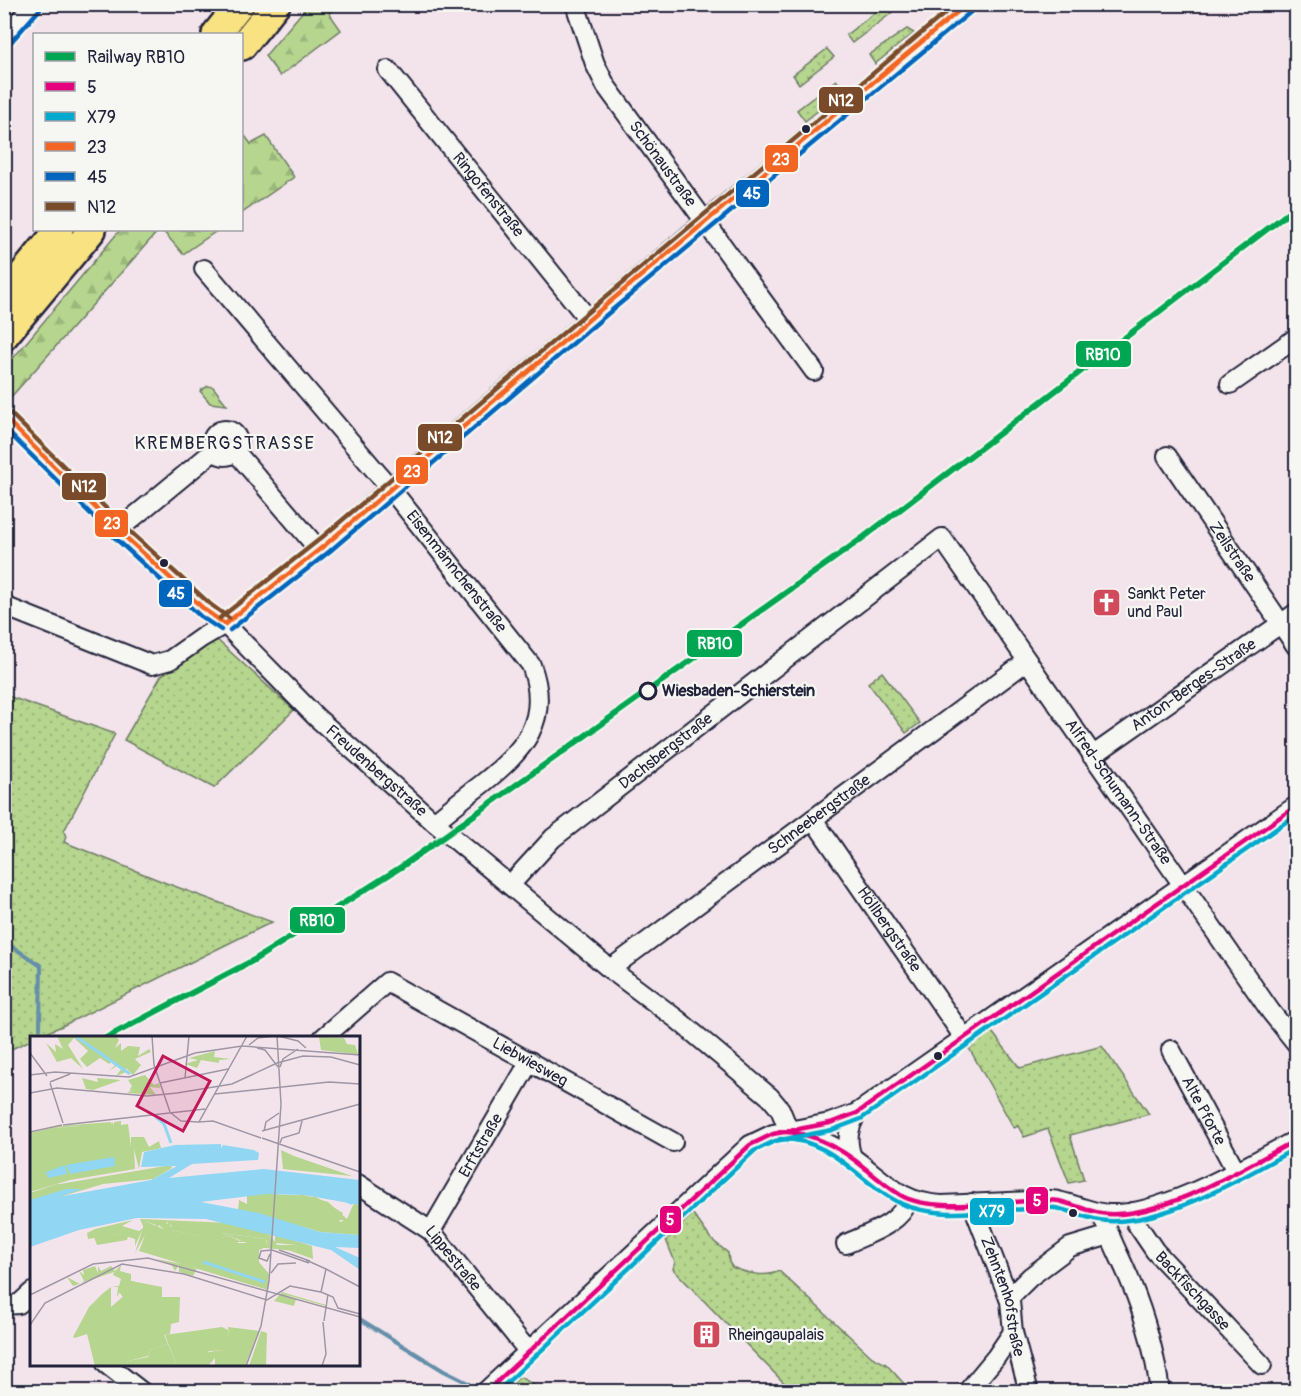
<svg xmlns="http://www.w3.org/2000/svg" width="1301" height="1396" font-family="Pangolin,sans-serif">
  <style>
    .green { fill: url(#green-dots); stroke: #6c7c64; stroke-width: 1.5 }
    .forest { fill: url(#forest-firs); stroke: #6c7c64; stroke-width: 1.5 }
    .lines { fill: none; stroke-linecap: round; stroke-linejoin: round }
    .stream { stroke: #658fa9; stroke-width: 4 }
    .minor-casing { stroke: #22223b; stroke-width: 22 }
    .highway-casing { stroke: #22223b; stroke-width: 32 }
    .minor { stroke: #f6f6f2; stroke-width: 18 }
    .highway { stroke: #f8e281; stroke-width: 27 }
    .bus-1-casing { stroke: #f6f6f2; stroke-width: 9 }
    .bus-2-casing { stroke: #f6f6f2; stroke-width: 9 }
    .bus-3-casing { stroke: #f6f6f2; stroke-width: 9 }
    .bus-4-casing { stroke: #f6f6f2; stroke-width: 9 }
    .bus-5-casing { stroke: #f6f6f2; stroke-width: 9 }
    .bus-1 { stroke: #e5007d; stroke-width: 4.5 }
    .bus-2 { stroke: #00a9ce; stroke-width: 4.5 }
    .bus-3 { stroke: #f26522; stroke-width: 4.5 }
    .bus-4 { stroke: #0065bd; stroke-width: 4.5 }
    .bus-5 { stroke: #7a4b2a; stroke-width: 4.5 }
    .rail-1-casing { stroke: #f6f6f2; stroke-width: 10 }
    .rail-1 { stroke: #00a651; stroke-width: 6 }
    .bus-dot { fill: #22223b; stroke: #f6f6f2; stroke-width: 2 }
    .stop-dot { fill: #f6f6f2; stroke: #22223b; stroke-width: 3 }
    .labels { text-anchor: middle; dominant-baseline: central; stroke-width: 4.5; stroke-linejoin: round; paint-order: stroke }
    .street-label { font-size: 16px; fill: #22223b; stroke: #f6f6f2 }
    .poi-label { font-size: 16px; fill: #22223b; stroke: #f6f6f2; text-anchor: start }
    .stop-label { font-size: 16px; font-weight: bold; fill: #22223b; stroke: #f6f6f2; text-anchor: start }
    .neighbourhood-label { font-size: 18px; letter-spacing: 1.5px; fill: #22223b; stroke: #f6f6f2 }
    .inset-river { fill: none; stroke: #91d7f3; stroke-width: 3 }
    .inset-road { fill: none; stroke: #9f96a5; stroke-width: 1.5 }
    .view { fill: #c2185b; fill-opacity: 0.15; stroke: #c2185b; stroke-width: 3 }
    .inset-edge { fill: none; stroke: #22223b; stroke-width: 3 }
    .line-badge { stroke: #f6f6f2; stroke-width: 2 }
    .badge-label { font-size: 16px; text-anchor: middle; font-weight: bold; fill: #fff }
  </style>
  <defs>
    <pattern id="green-dots" width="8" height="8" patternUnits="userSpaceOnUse" patternTransform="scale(1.5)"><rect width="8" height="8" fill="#b6d58e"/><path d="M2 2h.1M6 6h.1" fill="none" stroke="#9cb77b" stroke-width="1.8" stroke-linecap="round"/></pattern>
    <pattern id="forest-firs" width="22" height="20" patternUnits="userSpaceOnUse" patternTransform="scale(1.5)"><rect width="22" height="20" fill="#b6d58e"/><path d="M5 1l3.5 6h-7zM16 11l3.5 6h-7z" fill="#9cb77b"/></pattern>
  </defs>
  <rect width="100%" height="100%" fill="#f3e4eb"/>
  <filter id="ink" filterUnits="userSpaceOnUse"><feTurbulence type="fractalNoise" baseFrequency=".0167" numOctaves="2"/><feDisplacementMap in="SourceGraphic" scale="12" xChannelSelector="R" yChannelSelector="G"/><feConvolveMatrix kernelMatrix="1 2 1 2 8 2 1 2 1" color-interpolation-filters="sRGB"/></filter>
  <g filter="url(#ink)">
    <!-- green -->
    <g class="green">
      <path d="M 886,4 L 893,12 L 852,43 L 846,35 Z"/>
      <path d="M 907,29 L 914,33 L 875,64 L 869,55 Z"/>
      <path d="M 827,49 L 834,57 L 799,84 L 793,75 Z"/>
      <path d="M 836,80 L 844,90 L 805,121 L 797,110 Z"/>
      <path d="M 208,386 L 213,387 L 227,405 L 210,403 L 200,391 Z"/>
      <path d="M 214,637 L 294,710 L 214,788 L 124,740 L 161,676 Z"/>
      <path d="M 882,672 L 920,723 L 906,733 L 868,683 Z"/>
      <path d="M 5,695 L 115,734 L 64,831 L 66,837 L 64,842 L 166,883 L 272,922 L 62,1026 L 36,1037 L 32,1038 L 31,1040 L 5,1052 Z"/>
      <path d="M 992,1032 L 1020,1068 L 1102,1046 L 1149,1114 L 1070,1135 L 1084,1180 L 1069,1183 L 1048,1129 L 1024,1137 L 1018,1126 L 1014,1128 L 969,1048 Z"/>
      <path d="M 693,1214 L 711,1239 L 728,1253 L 729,1262 L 732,1267 C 745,1273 766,1278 779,1271 L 872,1357 L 886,1364 L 910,1390 L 777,1391 L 785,1384 L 673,1269 L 675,1262 L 666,1240 Z"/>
      <path d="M 520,1377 L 544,1391 L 505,1391 Z"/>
    </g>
    <!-- forest -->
    <g class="forest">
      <path d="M 309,4 L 339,5 L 329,13 L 341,30 L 280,76 L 265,56 Z"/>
      <path d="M 242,132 L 251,144 L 266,136 L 294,177 L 242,213 Z"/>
      <path d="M 120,230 L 159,230 L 10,398 L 5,392 L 5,368 Z"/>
      <path d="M 162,230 L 218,230 L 183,254 Z"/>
    </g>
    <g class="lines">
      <!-- stream -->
      <g class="stream">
        <path d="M 4,941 L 41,966 L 40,1029"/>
        <path d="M 358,1318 L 444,1371 L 468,1383"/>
      </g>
      <defs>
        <g id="minor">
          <path id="s1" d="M 575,4 L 595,64 L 606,86 L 814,371"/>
          <path d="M 4,38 L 34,4"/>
          <path id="s2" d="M 388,70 L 589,320"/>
          <path id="s3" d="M 204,269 L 390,488 L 531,665 C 552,721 523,751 482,784 C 466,796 450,809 434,822"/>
          <path d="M 1230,384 L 1296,338"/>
          <path id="s4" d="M 4,417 L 118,530 L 205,610 L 225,624 L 316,717 L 434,822 L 610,969 L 678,1020 L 770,1097 L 780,1109 L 789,1131"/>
          <circle cx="225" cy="443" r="13"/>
          <path d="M 235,451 L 319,550"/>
          <path id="s5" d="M 1167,456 L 1296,646"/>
          <path d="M 118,530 L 215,450"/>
          <path d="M 4,606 L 152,665 L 170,660 L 201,638 L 225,624 L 319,550 L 390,488 L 706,221 L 968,4"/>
          <path id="s6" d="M 1092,756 L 1296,613"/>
          <path id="s7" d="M 813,819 L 965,1039"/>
          <path id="s8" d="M 510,885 L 553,838 L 942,538 L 1271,1012 L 1296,1043"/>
          <path id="s9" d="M 610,969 L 1027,661"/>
          <path id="s10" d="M 323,1038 L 387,982 L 673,1142"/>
          <path id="s11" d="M 1171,1050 L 1236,1171"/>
          <path d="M 793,1132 C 813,1136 836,1147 853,1158 C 885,1181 900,1203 942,1205 L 1051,1200 C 1071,1202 1089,1213 1109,1214 C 1161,1217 1250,1164 1296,1140"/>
          <path d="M 852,1157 C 846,1141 848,1128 857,1113"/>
          <path id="s12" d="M 358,1184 L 431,1231 L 528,1351"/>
          <path id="s13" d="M 972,1203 L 1010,1301 L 1013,1332 L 1029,1392"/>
          <path id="s14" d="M 1133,1212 L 1136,1223 L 1155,1251 L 1262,1365"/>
          <path d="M 1102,1214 C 1109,1238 1122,1260 1131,1283 C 1146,1319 1155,1353 1160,1392"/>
          <path id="s15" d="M 431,1231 L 530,1061"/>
          <path d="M 846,1244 C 869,1233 900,1225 909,1199"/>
          <path d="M 1009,1298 L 1030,1277 L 1070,1247 L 1110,1235"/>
          <path d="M 4,1305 L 19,1304 L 32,1292"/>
          <path d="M 106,1364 L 142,1392"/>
          <path d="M 485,1392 L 750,1145 L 773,1134 L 830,1123 L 857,1113 L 1296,806"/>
          <path d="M 967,1392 L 996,1357 L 1013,1332"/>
        </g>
        <g id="highway">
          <path d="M 216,34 L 240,4"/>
          <path d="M 242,46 L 276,4"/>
          <path d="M 4,297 L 59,230"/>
          <path d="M 4,336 L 92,230"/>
        </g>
      </defs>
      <!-- minor casing -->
      <use href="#minor" class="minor-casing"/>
      <!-- highway casing -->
      <use href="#highway" class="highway-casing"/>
      <!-- minor -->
      <use href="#minor" class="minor"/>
      <!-- highway -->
      <use href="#highway" class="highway"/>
      <defs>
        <g id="bus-1">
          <path d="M 780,1132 C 811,1131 842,1149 866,1169 C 879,1179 891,1191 906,1198 C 938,1211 993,1203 1028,1201 C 1038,1201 1049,1199 1059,1201 C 1076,1205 1091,1213 1108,1214 C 1166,1217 1245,1167 1296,1140"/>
          <path d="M 486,1392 L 750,1145 L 773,1134 L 830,1123 L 857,1113 L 1296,806"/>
        </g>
        <g id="bus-2">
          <path d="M 780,1139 C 834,1138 860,1185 902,1204 C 938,1220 990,1210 1028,1209 C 1037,1208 1046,1207 1055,1208 C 1073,1211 1090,1221 1108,1221 C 1168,1224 1245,1176 1296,1148"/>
          <path d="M 497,1392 L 754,1151 L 775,1141 L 832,1130 L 861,1119 L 1296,815"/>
        </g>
        <g id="bus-3">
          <path d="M 4,417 L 118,530 L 205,610 L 225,624"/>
          <path d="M 225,624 L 325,545 L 606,305 L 967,4"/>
        </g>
        <g id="bus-4">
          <path d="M 10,43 L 40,9"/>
          <path d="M 4,428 L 113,536 L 200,616 L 221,630"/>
          <path d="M 230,630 L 330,551 L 611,311 L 973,10"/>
        </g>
        <g id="bus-5">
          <path d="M 9,412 L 123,525 L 210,604 L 229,618"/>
          <path d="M 220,618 L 320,539 L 602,300 L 956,4"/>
        </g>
      </defs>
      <!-- bus-1 casing -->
      <use href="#bus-1" class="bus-1-casing"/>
      <!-- bus-2 casing -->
      <use href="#bus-2" class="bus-2-casing"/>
      <!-- bus-3 casing -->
      <use href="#bus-3" class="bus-3-casing"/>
      <!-- bus-4 casing -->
      <use href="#bus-4" class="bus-4-casing"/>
      <!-- bus-5 casing -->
      <use href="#bus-5" class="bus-5-casing"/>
      <!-- bus-1 -->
      <use href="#bus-1" class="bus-1"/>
      <!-- bus-2 -->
      <use href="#bus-2" class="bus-2"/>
      <!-- bus-3 -->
      <use href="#bus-3" class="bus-3"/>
      <!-- bus-4 -->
      <use href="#bus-4" class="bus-4"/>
      <!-- bus-5 -->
      <use href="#bus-5" class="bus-5"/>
      <defs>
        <path id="rail-1" d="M 106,1038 L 254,960 L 401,867 L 864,537 L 1296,207"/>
      </defs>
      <!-- rail-1 casing -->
      <use href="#rail-1" class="rail-1-casing"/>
      <!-- rail-1 -->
      <use href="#rail-1" class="rail-1"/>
    </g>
  </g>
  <!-- icons -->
  <defs>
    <symbol id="church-square" viewBox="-11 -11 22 22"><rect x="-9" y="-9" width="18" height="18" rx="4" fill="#d1495b" stroke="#f6f6f2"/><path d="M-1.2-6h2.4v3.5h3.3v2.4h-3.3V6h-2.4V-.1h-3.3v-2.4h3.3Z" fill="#fff"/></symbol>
    <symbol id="building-square" viewBox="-11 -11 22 22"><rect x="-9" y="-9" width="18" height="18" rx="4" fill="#d1495b" stroke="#f6f6f2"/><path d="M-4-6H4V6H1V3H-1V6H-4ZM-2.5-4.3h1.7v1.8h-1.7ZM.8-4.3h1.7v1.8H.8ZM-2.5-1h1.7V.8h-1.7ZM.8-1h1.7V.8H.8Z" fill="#fff"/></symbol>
  </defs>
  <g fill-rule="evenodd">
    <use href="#church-square" x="1090" y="586" width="33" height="33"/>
    <use href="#building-square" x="690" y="1318" width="33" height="33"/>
  </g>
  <!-- markers -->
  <g class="bus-dot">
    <circle cx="806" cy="129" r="5"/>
    <circle cx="164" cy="563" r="5"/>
    <circle cx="938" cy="1056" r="5"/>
    <circle cx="1073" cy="1213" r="5"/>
  </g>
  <circle class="stop-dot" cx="648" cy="691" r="8"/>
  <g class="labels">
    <!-- street labels -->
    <g class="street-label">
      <text stroke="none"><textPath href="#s1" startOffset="184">Schönaustraße</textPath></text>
      <text stroke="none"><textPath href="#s2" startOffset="160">Ringofenstraße</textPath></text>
      <text stroke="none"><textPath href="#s5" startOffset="116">Zeilstraße</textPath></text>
      <text stroke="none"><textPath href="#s3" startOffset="394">Eisenmännchenstraße</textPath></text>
      <text stroke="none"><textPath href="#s6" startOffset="124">Anton-Berges-Straße</textPath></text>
      <text stroke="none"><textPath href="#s8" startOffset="206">Dachsbergstraße</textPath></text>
      <text stroke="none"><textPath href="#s4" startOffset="514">Freudenbergstraße</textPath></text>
      <text stroke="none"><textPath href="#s8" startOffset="864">Alfred-Schumann-Straße</textPath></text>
      <text stroke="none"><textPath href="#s9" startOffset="260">Schneebergstraße</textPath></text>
      <text stroke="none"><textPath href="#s7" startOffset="134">Höllbergstraße</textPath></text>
      <text stroke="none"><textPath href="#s10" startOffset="249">Liebwiesweg</textPath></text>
      <text stroke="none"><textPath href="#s11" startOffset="69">Alte Pforte</textPath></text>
      <text stroke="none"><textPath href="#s15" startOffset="99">Erftstraße</textPath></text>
      <text stroke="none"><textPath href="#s12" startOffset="122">Lippestraße</textPath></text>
      <text stroke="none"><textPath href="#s14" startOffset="100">Backfischgasse</textPath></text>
      <text stroke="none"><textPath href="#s13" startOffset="99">Zehntenhofstraße</textPath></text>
    </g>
    <!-- poi labels -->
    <g class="poi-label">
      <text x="1127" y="594">Sankt Peter<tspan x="1127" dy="18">und Paul</tspan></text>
      <text x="728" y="1335">Rheingaupalais</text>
    </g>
    <!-- stop labels -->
    <g class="stop-label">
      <text x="662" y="691">Wiesbaden-Schierstein</text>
    </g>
    <!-- neighbourhood labels -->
    <g class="neighbourhood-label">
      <text x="225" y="443">KREMBERGSTRASSE</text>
    </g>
  </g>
  <!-- overview -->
  <g transform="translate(30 1036)">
    <rect width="330" height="330" fill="#f3e4eb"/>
    <path d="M 27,0 L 86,0 L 89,4 L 85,12 L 91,7 L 91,15 L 98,10 L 110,11 L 108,20 L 119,13 L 121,16 L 105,23 L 111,29 L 103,39 L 96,32 L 96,36 L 86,40 L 92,32 L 88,29 L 79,35 L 86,28 L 82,25 L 79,28 L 70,22 L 57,31 L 50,23 L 58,15 L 44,2 L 38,9 L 53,33 L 41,22 L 27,26 L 16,7 L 26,16 L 25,8 L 33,13 ZM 289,1 L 314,2 L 317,8 L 325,9 L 328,18 L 328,9 L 330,19 L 291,14 ZM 185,15 L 184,21 L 201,23 L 189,24 L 189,27 L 171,24 L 167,32 L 155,28 L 168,24 L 159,22 ZM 115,39 L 124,49 L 129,47 L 130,52 L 120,51 L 126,59 L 97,57 L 104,53 L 99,55 L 102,50 L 98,44 ZM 52,42 L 68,46 L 67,42 L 91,44 L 63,54 L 56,53 ZM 91,85 L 91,89 L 98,88 L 101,111 L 101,101 L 114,101 L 119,111 L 129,105 L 131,112 L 112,116 L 109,133 L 104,113 L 105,133 L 40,144 L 0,156 L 0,101 L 24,92 L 52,90 L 55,95 L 55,90 L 81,89 L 82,86 L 84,89 L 84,86 ZM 251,114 L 264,120 L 322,140 L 253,133 ZM 141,129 L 142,132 L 123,143 L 73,148 L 0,170 L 0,159 L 30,148 ZM 231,157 L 286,161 L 313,177 L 309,186 L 318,184 L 330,197 L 278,192 L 208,175 L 209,164 L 217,168 L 217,158 ZM 115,185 L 133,193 L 135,188 L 140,187 L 141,194 L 206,207 L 217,207 L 197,199 L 193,202 L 191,197 L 236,203 L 237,209 L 239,197 L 247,209 L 267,209 L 264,215 L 226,211 L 229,212 L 229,226 L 239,238 L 238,254 L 158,230 L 167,233 L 163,240 L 149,236 L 149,229 L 145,235 L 141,228 L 126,223 L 152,228 L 109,215 L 115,199 L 105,217 ZM 89,198 L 98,200 L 97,204 L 67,209 L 64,201 ZM 91,229 L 90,235 L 101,238 L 101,245 L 132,251 L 132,261 L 150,261 L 149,286 L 141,288 L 140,298 L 134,299 L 138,308 L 119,314 L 118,320 L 98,325 L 96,330 L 65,330 L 57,298 L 45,302 L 43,301 L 59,271 L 72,258 L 81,251 L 81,271 L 93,261 L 90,256 L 87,261 L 88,251 L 82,250 L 89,250 L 91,243 L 83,239 L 84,236 L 43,250 L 37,241 L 50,248 L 54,245 L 49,235 L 54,239 L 53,234 L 65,230 L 68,237 L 68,230 L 71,235 L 81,230 L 85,235 ZM 252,256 L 296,269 L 297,261 L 295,280 L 296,270 L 256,259 L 266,263 L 264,270 L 244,265 ZM 198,291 L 229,295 L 215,330 L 185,330 L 185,315 L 194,314 L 199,302 ZM 231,295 L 237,297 L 236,330 L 219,330 Z" fill="#b6d58e"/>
    <path d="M 81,86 L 81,90 L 55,90 L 55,95 L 51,90 L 24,92 L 28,101 L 23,94 L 0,101 L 0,97 L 30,90 ZM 27,148 L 47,152 L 24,154 L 0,164 L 0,157 ZM 274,159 L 298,166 L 317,183 L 324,167 L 330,169 L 330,199 L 290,196 L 247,182 L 248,165 L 255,166 L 256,162 L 248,160 ZM 303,181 L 317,186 L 314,195 L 278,190 L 306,190 L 299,188 ZM 110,183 L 199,187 L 239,197 L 238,208 L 236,203 L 192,197 L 193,202 L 197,199 L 210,205 L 214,201 L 217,206 L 208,206 L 207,207 L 236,211 L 221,218 L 220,223 L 173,219 L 212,220 L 229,212 L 136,193 L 142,190 L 137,186 L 133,193 L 129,189 L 127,193 L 126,189 L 115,185 L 114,192 ZM 103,184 L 92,190 L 109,195 L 113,192 L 105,210 L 105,203 L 89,198 L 58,203 L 57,197 L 65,193 ZM 245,199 L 282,210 L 283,223 L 258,214 L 264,215 L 267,209 L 245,207 ZM 95,244 L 106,246 L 104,257 L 133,263 L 100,259 L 96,254 L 93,262 L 83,269 L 93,261 L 89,256 ZM 99,264 L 104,266 L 106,274 L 101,276 L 110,299 L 106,301 L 107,305 L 103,300 L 105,287 L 100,289 L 95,281 ZM 138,308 L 147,330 L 96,330 L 98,325 L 118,321 L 119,314 ZM 185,315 L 185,322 L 178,330 L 165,330 L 174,317 Z" fill="#b6d58e" fill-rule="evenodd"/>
    <path d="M 192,291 L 198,294 L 201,314 L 179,315 L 165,330 L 147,330 L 135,299 Z" fill="#b6d58e"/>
    <path d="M 191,108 L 191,112 L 193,109 L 224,114 L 229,117 L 228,124 L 162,128 L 139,142 L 234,133 L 330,144 L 330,169 L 274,159 L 236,158 L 171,166 L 229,177 L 290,196 L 330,199 L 330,212 L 305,211 L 330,222 L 330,234 L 301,214 L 176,183 L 107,182 L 49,194 L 0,211 L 0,164 L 36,153 L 53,153 L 28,161 L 121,144 L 147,130 L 111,131 L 114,116 L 145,109 ZM 84,121 L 85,130 L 40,138 L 36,129 ZM 35,129 L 37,138 L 18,142 L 16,136 Z" fill="#91d7f3"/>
    <path class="inset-river" d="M 45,0 L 100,38M 126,81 L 134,88 L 141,107M 159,109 L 153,128 L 135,142 L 138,149 L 151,157 L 212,158 L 241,152M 248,147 L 305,150 L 330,157M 249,152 L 305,160 L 321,167 L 330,163M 0,186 L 46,170 L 191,148 L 243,147M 173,226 L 235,246"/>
    <path class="inset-road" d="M 122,0 L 124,29 L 140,76M 217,0 L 169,86 L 183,85 L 231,102M 248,0 L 268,5 L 276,12M 219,9 L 228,2 L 244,0M 227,12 L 235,14 L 248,31M 0,17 L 17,40M 250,31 L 253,23 L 268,13M 0,39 L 25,36 L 99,41 L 165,17 L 212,10 L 330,19M 155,42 L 159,0M 20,46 L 40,38M 20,47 L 33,87M 130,47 L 198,33M 0,57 L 27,52 L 117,60 L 147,57 L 202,48 L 247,27 L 273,20 L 301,21 L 330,29M 185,58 L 299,46 L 330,48M 141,77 L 151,85 L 169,86M 33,89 L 175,73M 232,95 L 330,68M 234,95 L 236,86 L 249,77M 0,96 L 32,89M 232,102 L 330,136M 250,107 L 252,102 L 269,97 L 272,85M 249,214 L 280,225M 240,218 L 237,225 L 229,222 L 231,215 L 242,214 L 279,227M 276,224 L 296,233M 241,237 L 248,228 L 266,227M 291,256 L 303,261 L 308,272 L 330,278M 0,259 L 63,228 L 118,222 L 330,281M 294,285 L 298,258M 0,289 L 15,267 L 92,228 L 154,238 L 237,264 L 260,250 L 291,256 L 296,233 L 330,251M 216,330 L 231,290 L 239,245 L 251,68 L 247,0M 292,330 L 296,318 L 293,286"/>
    <path class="view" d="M 133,20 L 180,45 L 153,95 L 107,70 Z"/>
    <rect width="330" height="330" class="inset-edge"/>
  </g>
  <g class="line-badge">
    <rect x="818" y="86" width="46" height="28" rx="6" fill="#7a4b2a"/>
    <rect x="764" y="144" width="35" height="29" rx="6" fill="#f26522"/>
    <rect x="735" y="179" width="35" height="29" rx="6" fill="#0065bd"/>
    <rect x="1075" y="340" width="57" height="28" rx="6" fill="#00a651"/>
    <rect x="417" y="423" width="46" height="29" rx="6" fill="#7a4b2a"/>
    <rect x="395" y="456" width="34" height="29" rx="6" fill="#f26522"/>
    <rect x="61" y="472" width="46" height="29" rx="6" fill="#7a4b2a"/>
    <rect x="94" y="509" width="35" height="29" rx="6" fill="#f26522"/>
    <rect x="158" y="579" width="35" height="29" rx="6" fill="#0065bd"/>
    <rect x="686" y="629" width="57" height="29" rx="6" fill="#00a651"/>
    <rect x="289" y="906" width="57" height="28" rx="6" fill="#00a651"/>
    <rect x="1025" y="1186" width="24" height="29" rx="6" fill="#e5007d"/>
    <rect x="969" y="1197" width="46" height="29" rx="6" fill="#00a9ce"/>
    <rect x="659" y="1205" width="23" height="29" rx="6" fill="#e5007d"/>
  </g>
  <g class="badge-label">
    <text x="841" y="106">N12</text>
    <text x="781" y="165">23</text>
    <text x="752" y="199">45</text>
    <text x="1103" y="360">RB10</text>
    <text x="440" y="443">N12</text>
    <text x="412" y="477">23</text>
    <text x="84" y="492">N12</text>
    <text x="112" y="529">23</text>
    <text x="176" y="599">45</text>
    <text x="715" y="649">RB10</text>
    <text x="317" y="926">RB10</text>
    <text x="1037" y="1206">5</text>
    <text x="992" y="1217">X79</text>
    <text x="670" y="1225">5</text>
  </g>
  <!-- margin -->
  <rect width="1301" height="1396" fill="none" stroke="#f6f6f2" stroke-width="24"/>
  <rect x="12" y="12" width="1277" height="1372" fill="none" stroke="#22223b" stroke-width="2" filter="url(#ink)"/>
  <!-- legend -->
  <rect x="33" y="33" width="210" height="198" fill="#f6f6f2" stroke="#a1a1a9" stroke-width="1.5"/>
  <rect x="45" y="52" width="30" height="9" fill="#00a651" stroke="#a1a1a9" stroke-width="1.5"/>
  <text x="87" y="63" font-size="18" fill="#22223b">Railway RB10</text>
  <rect x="45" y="82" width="30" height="9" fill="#e5007d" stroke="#a1a1a9" stroke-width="1.5"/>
  <text x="87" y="93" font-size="18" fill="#22223b">5</text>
  <rect x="45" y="112" width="30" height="9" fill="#00a9ce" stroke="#a1a1a9" stroke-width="1.5"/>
  <text x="87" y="123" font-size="18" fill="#22223b">X79</text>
  <rect x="45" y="142" width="30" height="9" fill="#f26522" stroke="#a1a1a9" stroke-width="1.5"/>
  <text x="87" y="153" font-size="18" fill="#22223b">23</text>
  <rect x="45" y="172" width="30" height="9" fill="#0065bd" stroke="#a1a1a9" stroke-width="1.5"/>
  <text x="87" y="183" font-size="18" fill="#22223b">45</text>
  <rect x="45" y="202" width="30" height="9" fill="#7a4b2a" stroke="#a1a1a9" stroke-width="1.5"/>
  <text x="87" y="213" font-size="18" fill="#22223b">N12</text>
</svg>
